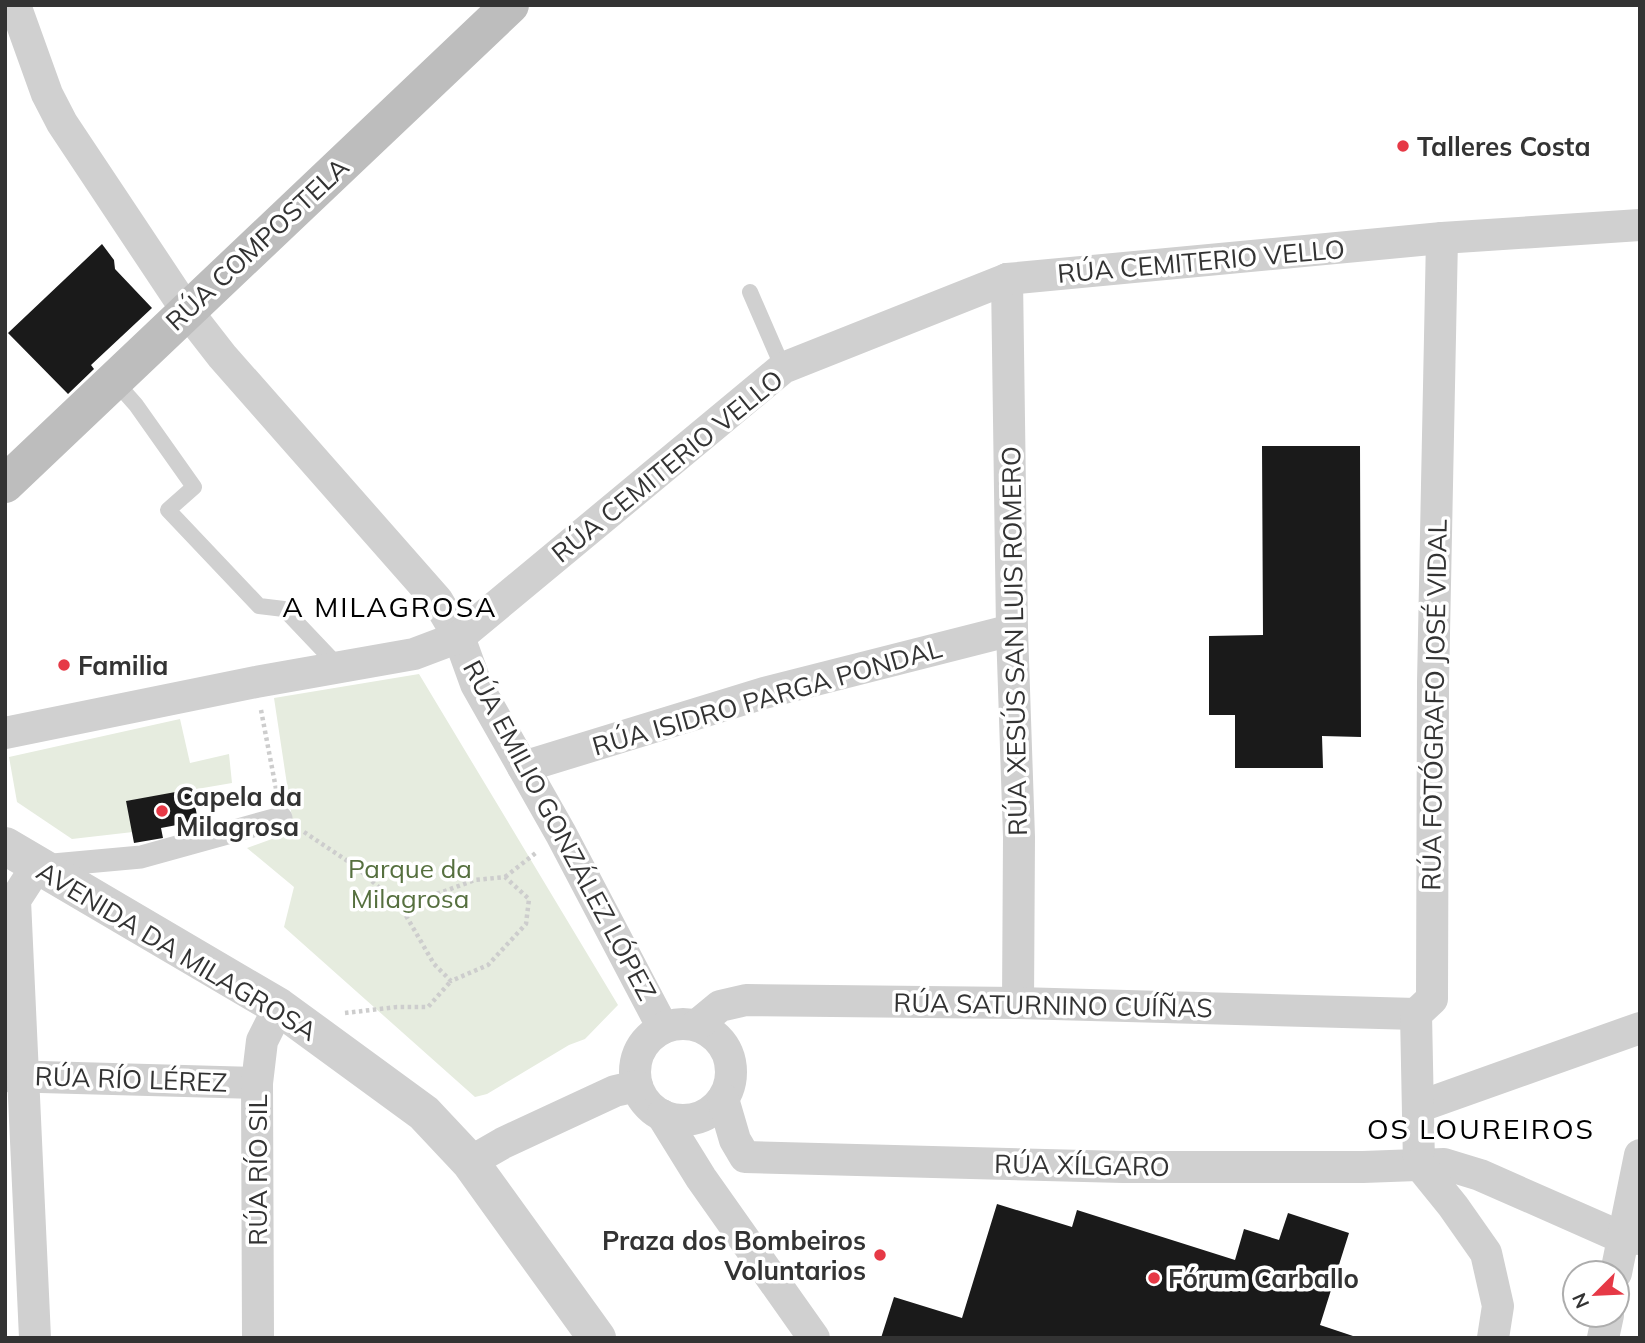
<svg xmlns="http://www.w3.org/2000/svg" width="1645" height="1343" font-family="Mulish,sans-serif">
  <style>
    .green { fill: #e6ecdf }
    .building { fill: #1a1a1a }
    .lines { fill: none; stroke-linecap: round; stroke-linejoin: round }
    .path { stroke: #cdcdcd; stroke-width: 4.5; stroke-dasharray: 3.5 3.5; stroke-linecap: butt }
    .service { stroke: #d0d0d0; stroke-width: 16 }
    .pedestrian { stroke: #d0d0d0; stroke-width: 23 }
    .minor { stroke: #d0d0d0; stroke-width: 32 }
    .tertiary { stroke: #d0d0d0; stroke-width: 38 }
    .secondary { stroke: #bdbdbd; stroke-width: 38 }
    .poi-dot { fill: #e63946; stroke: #fff; stroke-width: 2.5 }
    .labels { text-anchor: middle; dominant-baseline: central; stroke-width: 7; stroke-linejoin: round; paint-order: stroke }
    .poi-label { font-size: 26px; font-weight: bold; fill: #333; stroke: #fff; text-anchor: start }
    .street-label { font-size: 26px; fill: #333; stroke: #fff }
    .park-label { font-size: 26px; fill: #56703f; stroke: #fff }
    .neighbourhood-label { font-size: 28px; letter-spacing: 2px; fill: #000; stroke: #fff }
  </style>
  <rect width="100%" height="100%" fill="#fff"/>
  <!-- green -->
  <g class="green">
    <path d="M 419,674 L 618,1005 L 585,1039 L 569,1045 L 487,1094 L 475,1097 L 284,927 L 294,887 L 247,848 L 294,831 L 274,698 Z"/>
    <path d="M 180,719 L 190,763 L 229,754 L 232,783 L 127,801 L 133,832 L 72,839 L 17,802 L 9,757 Z"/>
  </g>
  <!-- building -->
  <g class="building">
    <path d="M 102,244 L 114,260 L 115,269 L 152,308 L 91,365 L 94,369 L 68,394 L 8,333 Z"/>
    <path d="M 1262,446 L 1360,446 L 1361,737 L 1322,736 L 1323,768 L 1235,768 L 1235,715 L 1209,715 L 1209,636 L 1263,635 Z"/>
    <path d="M 192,789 L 198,821 L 161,828 L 163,838 L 134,843 L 126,801 Z"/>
    <path d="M 997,1204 L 1072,1227 L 1077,1210 L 1235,1260 L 1244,1229 L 1279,1240 L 1288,1213 L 1349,1233 L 1320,1325 L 1359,1338 L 881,1338 L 894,1297 L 962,1318 Z"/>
  </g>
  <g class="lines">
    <!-- path -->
    <g class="path">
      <path d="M 261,710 L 277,794"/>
      <path d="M 304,832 L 355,866 L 401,907 L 434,964 L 451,981 L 488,965 L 526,924 L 529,899 L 505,877 L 475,880 L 401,907"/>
      <path d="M 505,877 L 537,852"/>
      <path d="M 345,1013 L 397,1007 L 428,1007 L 451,981"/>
    </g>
    <!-- service -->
    <g class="service">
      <path d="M 750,292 L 783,368"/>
      <path d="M 113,379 L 136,405 L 194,487 L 168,510 L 259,606 L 284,609 L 339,667"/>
    </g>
    <!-- pedestrian -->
    <path class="pedestrian" d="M 42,866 L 141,857 L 281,818"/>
    <!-- minor -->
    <g class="minor">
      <path d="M 15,5 L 47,94 L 62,123 L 187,311 L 222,356 L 437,600 L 459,637 L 476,684 L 561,834 L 663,1028"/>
      <path d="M 1007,279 L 1012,630 L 1019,837 L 1018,1003"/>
      <path d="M 5,733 L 256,682 L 414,654 L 459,637 L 783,368 L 1007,279 L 1442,238 L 1640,225"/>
      <path d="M 523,767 L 764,693 L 1012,630"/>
      <circle cx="683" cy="1072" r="48"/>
      <path d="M 697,1025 L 720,1006 L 746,1000 L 1018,1003 L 1416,1014"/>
      <path d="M 5,1076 L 257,1083"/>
      <path d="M 723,1099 L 735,1140 L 745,1157 L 1123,1167 L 1363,1167 L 1444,1164 L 1480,1175 L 1623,1238 L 1640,1239"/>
      <path d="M 1418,1107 L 1640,1028"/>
      <path d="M 662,1115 L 701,1178 L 814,1338"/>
      <path d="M 470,1162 L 503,1143 L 615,1091 L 637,1086"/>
      <path d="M 1419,1164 L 1416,1014 L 1432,999 L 1433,683 L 1442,238"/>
      <path d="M 1419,1164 L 1453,1206 L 1486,1253 L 1498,1306 L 1493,1338"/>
      <path d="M 1616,1273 L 1640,1155"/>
      <path d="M 35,1338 L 15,900 L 37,866"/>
      <path d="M 258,1338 L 257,1083 L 262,1041 L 279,1007"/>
      <path d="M 1603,1338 L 1608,1315"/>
    </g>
    <!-- tertiary -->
    <path class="tertiary" d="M 5,846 L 279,1007 L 424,1113 L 470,1162 L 597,1338"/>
    <!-- secondary -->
    <path class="secondary" d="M 5,484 L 510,5"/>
  </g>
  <!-- markers -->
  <g class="poi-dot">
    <circle cx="1403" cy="146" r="7"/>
    <circle cx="64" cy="665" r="7"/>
    <circle cx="162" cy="811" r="7"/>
    <circle cx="880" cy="1255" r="7"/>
    <circle cx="1154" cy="1278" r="7"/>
  </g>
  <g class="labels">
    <!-- poi labels -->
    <g class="poi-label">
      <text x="1417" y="146">Talleres Costa</text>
      <text x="78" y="665">Familia</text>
      <text x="176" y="796">Capela da<tspan x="176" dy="30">Milagrosa</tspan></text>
      <text x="866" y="1240" text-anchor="end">Praza dos Bombeiros<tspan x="866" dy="30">Voluntarios</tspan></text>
      <text x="1168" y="1278">Fórum Carballo</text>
    </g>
    <!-- street labels -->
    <g class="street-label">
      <text transform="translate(257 244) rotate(-43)">RÚA COMPOSTELA</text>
      <text transform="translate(1201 261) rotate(-5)">RÚA CEMITERIO VELLO</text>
      <text transform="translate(667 466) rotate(-39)">RÚA CEMITERIO VELLO</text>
      <text transform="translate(1014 641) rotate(-91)">RÚA XESÚS SAN LUIS ROMERO</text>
      <text transform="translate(767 697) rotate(-16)">RÚA ISIDRO PARGA PONDAL</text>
      <text transform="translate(1434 705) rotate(-89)">RÚA FOTÓGRAFO JOSÉ VIDAL</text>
      <text transform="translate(560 830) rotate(62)">RÚA EMILIO GONZÁLEZ LÓPEZ</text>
      <text transform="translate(177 951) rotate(31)">AVENIDA DA MILAGROSA</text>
      <text transform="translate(1053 1005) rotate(1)">RÚA SATURNINO CUÍÑAS</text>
      <text transform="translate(131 1079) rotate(2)">RÚA RÍO LÉREZ</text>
      <text transform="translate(1082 1165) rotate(1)">RÚA XÍLGARO</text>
      <text transform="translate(257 1170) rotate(-90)">RÚA RÍO SIL</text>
    </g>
    <!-- park labels -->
    <g class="park-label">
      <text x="410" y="868">Parque da<tspan x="410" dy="30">Milagrosa</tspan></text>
    </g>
    <!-- neighbourhood labels -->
    <g class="neighbourhood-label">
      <text x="390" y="606">A MILAGROSA</text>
      <text x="1481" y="1128">OS LOUREIROS</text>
    </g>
  </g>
  <!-- border -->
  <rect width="1645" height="1343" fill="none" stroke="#333333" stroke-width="14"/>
  <!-- north arrow -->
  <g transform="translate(1596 1294) rotate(246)"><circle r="33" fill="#ffffff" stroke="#adadad" stroke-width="2"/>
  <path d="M0-5L12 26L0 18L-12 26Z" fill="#e63946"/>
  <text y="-10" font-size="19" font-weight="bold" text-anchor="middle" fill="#333333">N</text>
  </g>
</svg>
